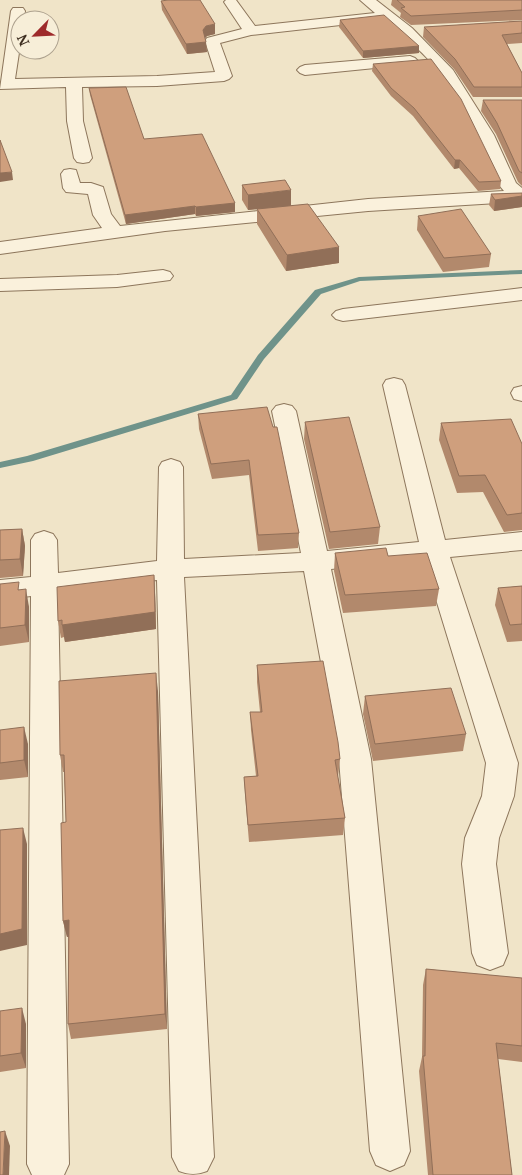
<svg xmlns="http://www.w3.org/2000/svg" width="522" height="1175" font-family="'PT Serif',serif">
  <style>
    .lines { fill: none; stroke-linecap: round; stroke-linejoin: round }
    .stream { fill: #6f938a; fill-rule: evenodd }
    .minor-casing { stroke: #8d765c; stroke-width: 2 }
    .minor { fill: #faf1dc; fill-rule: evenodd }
    .wall { fill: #b2896c }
    .shaded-wall { fill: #916f58 }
    .building { fill: #cf9f7d; stroke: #916f58 }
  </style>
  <rect width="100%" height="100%" fill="#f0e4c8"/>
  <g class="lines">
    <!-- stream -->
    <path class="stream" d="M 522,270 L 522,274 L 360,281 L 321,294 L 264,359 L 237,399 L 33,461 L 0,468 L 0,462 L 27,456 L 231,395 L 258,355 L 315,290 L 359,277 Z"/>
    <defs>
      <g id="minor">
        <path d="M 226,0 L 236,0 L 255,26 L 375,13 L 360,0 L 376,0 L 412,28 L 453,70 L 494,135 L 516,183 L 522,188 L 522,203 L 515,202 L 368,211 L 165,231 L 0,254 L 0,242 L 102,228 L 93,215 L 88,194 L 66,192 L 63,188 L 61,174 L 64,170 L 70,169 L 76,170 L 80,183 L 91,183 L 103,187 L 111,214 L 120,226 L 368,199 L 504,191 L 499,185 C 483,147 466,110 443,77 C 428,56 402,34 382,18 L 376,21 L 251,35 L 220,43 L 232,76 L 229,79 L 224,81 L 157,86 L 82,87 L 83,121 L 92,158 L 89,162 L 83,163 L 77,162 L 74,158 L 67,121 L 66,87 L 0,89 L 11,11 L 13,8 L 23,8 L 25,11 L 24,20 L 20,20 L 20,46 L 15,79 L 157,76 L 215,72 L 205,41 L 207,38 L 242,29 L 224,2 Z"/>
        <path d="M 410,56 L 415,58 L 418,61 L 415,64 L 305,75 L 300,73 L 297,70 L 300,67 L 305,65 Z"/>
        <path d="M 163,270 L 170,272 L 173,276 L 170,280 L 117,287 L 0,291 L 0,279 L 117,275 Z"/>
        <path d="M 522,288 L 522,300 L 343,321 L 336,319 L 332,315 L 336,311 L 343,309 Z"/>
        <path d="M 394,378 L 402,380 L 405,385 L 445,540 L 522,532 L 522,550 L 450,557 L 518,763 L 514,796 L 499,838 L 496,864 L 508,953 L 503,965 L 490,970 L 477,965 L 472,953 L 462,864 L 465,838 L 482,796 L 486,763 L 424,560 L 331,569 L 371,759 L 410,1151 L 404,1165 L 390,1171 L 376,1165 L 370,1151 L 339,759 L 304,571 L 184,577 L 214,1157 L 207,1171 C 197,1175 189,1175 179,1171 L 172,1157 L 157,580 L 58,592 L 69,1164 L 64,1175 L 32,1175 L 27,1164 L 31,596 L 0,600 L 0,580 L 31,577 L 31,540 L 35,534 L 44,531 L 53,534 L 57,540 L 58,573 L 157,561 L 159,467 L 162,462 L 171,459 L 180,462 L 183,467 L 184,559 L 301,553 L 272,411 L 276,406 L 284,404 L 292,406 L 296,411 L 327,551 L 419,542 L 383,385 L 386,380 Z"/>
        <path d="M 522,386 L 522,401 L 514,399 L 511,393 L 514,388 Z"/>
      </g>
    </defs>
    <!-- minor casing -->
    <use href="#minor" class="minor-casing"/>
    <!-- minor -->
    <use href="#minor" class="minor"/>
  </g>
  <!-- wall -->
  <g class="wall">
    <path d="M 392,0 L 522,0 L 522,20 L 411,25 L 400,17 L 401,13 L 391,5 Z"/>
    <path d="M 161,1 L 215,34 L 207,36 L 205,38 L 207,52 L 187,54 L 162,10 Z"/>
    <path d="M 340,20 L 419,46 L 419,53 L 363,58 L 339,27 Z"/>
    <path d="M 522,21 L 522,43 L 507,44 L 522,73 L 522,97 L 473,97 L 454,69 L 423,37 L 424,27 Z"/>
    <path d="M 373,64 L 501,181 L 500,189 L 478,191 L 459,168 L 454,169 L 413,116 L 391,96 L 372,71 Z"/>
    <path d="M 89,88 L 144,139 L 235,203 L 235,212 L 196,216 L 195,214 L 126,224 L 90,95 Z"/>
    <path d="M 483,100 L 522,100 L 522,186 L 518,182 L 496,134 L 481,111 Z"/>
    <path d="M 242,185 L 291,205 L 339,263 L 286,271 L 257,224 L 257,209 L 248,210 L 242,200 Z"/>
    <path d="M 522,193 L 522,207 L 494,211 L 489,205 L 491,194 Z"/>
    <path d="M 418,216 L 491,254 L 489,267 L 443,272 L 417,230 Z"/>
    <path d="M 198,414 L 273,427 L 299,533 L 298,548 L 258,551 L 249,475 L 212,479 L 199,429 Z"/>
    <path d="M 305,422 L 380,527 L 378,544 L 329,549 L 304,439 Z"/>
    <path d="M 441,423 L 522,444 L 522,530 L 504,532 L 483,492 L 457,493 L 439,440 Z"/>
    <path d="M 22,529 L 25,546 L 23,576 L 0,578 L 0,530 Z"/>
    <path d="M 335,553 L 388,556 L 439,589 L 436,606 L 343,613 L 334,571 Z"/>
    <path d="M 0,584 L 20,590 L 29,607 L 29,642 L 0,646 Z"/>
    <path d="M 522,586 L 522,641 L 507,642 L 495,605 L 498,588 Z"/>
    <path d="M 155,592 L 156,629 L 65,642 L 64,637 L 61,638 L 58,621 Z"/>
    <path d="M 257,665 L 340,759 L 338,777 L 345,818 L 343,835 L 249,842 L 245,794 L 244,777 L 256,776 L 251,730 L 250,712 L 260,712 L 257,682 Z"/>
    <path d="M 158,691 L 167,1029 L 71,1039 L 68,1024 L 68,937 L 67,937 L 63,921 L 66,822 L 64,772 L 63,772 L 60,755 Z"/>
    <path d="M 365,696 L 466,734 L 463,751 L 373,761 L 363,714 Z"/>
    <path d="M 0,730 L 28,744 L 28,777 L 0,780 Z"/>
    <path d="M 426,969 L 522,978 L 522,1062 L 498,1059 L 512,1175 L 428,1175 L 419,1071 L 422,1057 L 423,985 Z"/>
    <path d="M 0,1011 L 26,1024 L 26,1068 L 0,1072 Z"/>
  </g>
  <!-- shaded-wall -->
  <g class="shaded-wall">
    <path d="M 215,24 L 215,34 L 207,36 L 203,40 L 203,30 L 206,26 Z"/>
    <path d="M 206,42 L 207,52 L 187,54 L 186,44 Z"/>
    <path d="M 419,46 L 419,53 L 363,58 L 363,51 Z"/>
    <path d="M 455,160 L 460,160 L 459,168 L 454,169 Z"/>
    <path d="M 12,172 L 13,180 L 0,182 L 0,173 Z"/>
    <path d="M 291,190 L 291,206 L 248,210 L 248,195 Z"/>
    <path d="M 522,196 L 522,207 L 494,211 L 495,200 Z"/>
    <path d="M 235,203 L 235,212 L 196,216 L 196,207 Z"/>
    <path d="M 195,206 L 195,214 L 126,224 L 125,215 Z"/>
    <path d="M 339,247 L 339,263 L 286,271 L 287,255 Z"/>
    <path d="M 22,529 L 25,546 L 23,576 L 20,559 Z"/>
    <path d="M 154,575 L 155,592 L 156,629 L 65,642 L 62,625 Z"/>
    <path d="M 26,589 L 29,607 L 29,642 L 25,625 Z"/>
    <path d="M 156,673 L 158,691 L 167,1029 L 165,1014 Z"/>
    <path d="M 24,727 L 28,744 L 28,777 L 24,760 Z"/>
    <path d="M 23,828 L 27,844 L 27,945 L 0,951 L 0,934 Z"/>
    <path d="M 69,920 L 72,936 L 67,937 L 63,921 Z"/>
    <path d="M 22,1008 L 26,1024 L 26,1068 L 21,1053 Z"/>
    <path d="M 5,1131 L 10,1146 L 9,1175 L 3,1175 Z"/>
  </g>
  <!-- building -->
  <g class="building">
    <path d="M 168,0 L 200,0 L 215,24 L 206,26 L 203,30 L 206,42 L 186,44 L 161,1 Z"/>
    <path d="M 397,0 L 522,0 L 522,10 L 411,16 L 401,8 L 405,7 Z"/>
    <path d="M 384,15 L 419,46 L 363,51 L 340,20 Z"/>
    <path d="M 522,21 L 522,33 L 502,35 L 522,73 L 522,87 L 474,87 L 455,59 L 424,27 Z"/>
    <path d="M 431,59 L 461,99 L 501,181 L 479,182 L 460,160 L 455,160 L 414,108 L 391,88 L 373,64 Z"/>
    <path d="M 126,87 L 144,139 L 202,134 L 235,203 L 196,207 L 195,206 L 125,215 L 89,88 Z"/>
    <path d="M 483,100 L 522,100 L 522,173 L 519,171 L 497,123 Z"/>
    <path d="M 0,140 L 12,172 L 0,173 Z"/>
    <path d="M 285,180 L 291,190 L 248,195 L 242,185 Z"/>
    <path d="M 522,193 L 522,196 L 495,200 L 491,194 Z"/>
    <path d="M 308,204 L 339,247 L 287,255 L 257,209 Z"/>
    <path d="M 461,209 L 491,254 L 444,258 L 418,216 Z"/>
    <path d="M 267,407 L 273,427 L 277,427 L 299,533 L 258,535 L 249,460 L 211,464 L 198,414 Z"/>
    <path d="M 349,417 L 380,527 L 330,532 L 305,422 Z"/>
    <path d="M 511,419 L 522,444 L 522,513 L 507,515 L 485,475 L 459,476 L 441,423 Z"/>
    <path d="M 22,529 L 20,559 L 0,560 L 0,530 Z"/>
    <path d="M 386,548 L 388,556 L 427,553 L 439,589 L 345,595 L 335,553 Z"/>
    <path d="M 154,575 L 155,612 L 62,625 L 62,620 L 58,621 L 57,587 Z"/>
    <path d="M 19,582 L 18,590 L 26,589 L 25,625 L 0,628 L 0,584 Z"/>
    <path d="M 522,586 L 522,624 L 510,625 L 498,588 Z"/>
    <path d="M 323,661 L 338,742 L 340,759 L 335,760 L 345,818 L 248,825 L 244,777 L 258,776 L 250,712 L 262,712 L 257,665 Z"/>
    <path d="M 156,673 L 165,1014 L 68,1024 L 69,920 L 63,921 L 61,823 L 66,822 L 64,755 L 60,755 L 59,681 Z"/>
    <path d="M 451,688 L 466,734 L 375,744 L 365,696 Z"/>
    <path d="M 24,727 L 24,760 L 0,763 L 0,730 Z"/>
    <path d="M 23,828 L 22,929 L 0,934 L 0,830 Z"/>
    <path d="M 426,969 L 522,978 L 522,1046 L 496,1043 L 512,1175 L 433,1175 L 423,1056 L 425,1056 Z"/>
    <path d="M 22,1008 L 21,1053 L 0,1056 L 0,1011 Z"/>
    <path d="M 5,1131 L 3,1175 L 0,1175 L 0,1132 Z"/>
  </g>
  <!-- north arrow -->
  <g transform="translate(35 35) rotate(246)"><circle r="24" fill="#f7eed8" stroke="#ada18e"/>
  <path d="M0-4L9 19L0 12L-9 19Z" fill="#9e2a2b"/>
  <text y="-8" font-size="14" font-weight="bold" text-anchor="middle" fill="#3d2e20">N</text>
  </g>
</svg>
